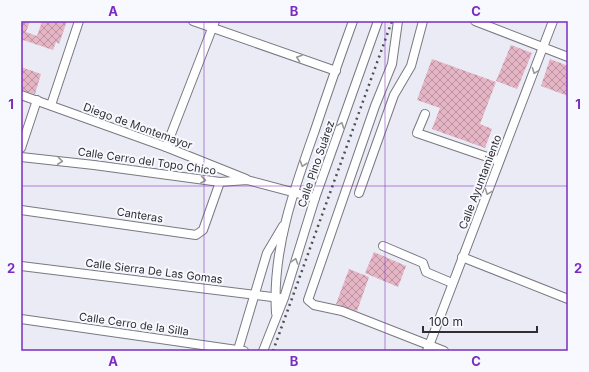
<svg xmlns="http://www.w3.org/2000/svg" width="589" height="372" font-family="Inter,sans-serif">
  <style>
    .building { fill: url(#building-cross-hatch) }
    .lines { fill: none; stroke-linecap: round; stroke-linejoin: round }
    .minor-casing { stroke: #787982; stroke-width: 10 }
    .minor { stroke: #fff; stroke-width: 8 }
    .rail { stroke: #4d4d52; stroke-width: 2.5; stroke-dasharray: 2 4; stroke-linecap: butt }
    .oneway { stroke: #969698 }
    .grid { fill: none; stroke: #7b2cbf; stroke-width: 1; stroke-opacity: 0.55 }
    .labels { text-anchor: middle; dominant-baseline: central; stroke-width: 4; stroke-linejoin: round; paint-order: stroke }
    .street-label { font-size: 11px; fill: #2e2e32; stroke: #f8f9ff }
    .neatline { fill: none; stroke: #7b2cbf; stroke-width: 1.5 }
    .grid-label { font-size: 13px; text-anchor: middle; font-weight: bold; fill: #7b2cbf }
  </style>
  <defs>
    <pattern id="building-cross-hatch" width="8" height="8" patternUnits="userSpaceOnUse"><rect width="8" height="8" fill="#e5b4c5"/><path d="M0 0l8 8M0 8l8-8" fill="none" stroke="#ba93a1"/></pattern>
  </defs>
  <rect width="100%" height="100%" fill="#eaebf5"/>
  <!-- building -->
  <g class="building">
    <path d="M 21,21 L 30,21 L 26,32 L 37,36 L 42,21 L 67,21 L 59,44 L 56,42 L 53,50 L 23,40 L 21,43 Z"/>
    <path d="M 511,45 L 532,53 L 517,89 L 496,81 Z"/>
    <path d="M 432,59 L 496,82 L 480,124 L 492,129 L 485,148 L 432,129 L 440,108 L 417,100 Z"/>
    <path d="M 550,59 L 568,66 L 568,96 L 541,86 Z"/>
    <path d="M 21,67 L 41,74 L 35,94 L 21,90 Z"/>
    <path d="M 374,252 L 406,266 L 398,287 L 365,273 Z"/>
    <path d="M 349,269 L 369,277 L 357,311 L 336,304 Z"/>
  </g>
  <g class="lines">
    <defs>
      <g id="minor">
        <path d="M 193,21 L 336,71"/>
        <path d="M 398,21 L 392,64 L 375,106 L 308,300 L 314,305 L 342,311 L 444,351"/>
        <path d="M 475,21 L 568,57"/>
        <path d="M 21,95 L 166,147 L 246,179"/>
        <path d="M 51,105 L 79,21"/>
        <path d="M 425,114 L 417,133 L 499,161"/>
        <path d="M 166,147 L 215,21"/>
        <path d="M 21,148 L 37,100"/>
        <path d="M 21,157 L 94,165 L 220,182 L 247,180 L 315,198"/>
        <path d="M 359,193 L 394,95 L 411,66 L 423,21"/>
        <path d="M 21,210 L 196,235 L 203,230 L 220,182"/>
        <path d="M 383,246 L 423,263 L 426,272 L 452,283"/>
        <path d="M 462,257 L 568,299"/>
        <path d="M 21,266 L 280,298"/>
        <path d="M 276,313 C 272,250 294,189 315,130 C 327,94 340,57 353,21"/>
        <path d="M 21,319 L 244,351"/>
        <path d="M 238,350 L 267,253 L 283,226"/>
        <path d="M 263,351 L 284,298 L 315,198 L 378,21"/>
        <path d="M 427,351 L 553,21"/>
      </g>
    </defs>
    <!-- minor casing -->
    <use href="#minor" class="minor-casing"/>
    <!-- minor -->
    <use href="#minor" class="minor"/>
    <!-- rail -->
    <path class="rail" d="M 273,351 L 392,21"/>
  </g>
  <!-- one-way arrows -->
  <defs><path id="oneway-chevron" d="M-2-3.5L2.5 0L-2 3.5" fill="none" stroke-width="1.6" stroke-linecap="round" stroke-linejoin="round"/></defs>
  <g class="oneway">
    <use href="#oneway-chevron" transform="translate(299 58) rotate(-161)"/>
    <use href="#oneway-chevron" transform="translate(535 71) rotate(111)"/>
    <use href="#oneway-chevron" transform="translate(341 125) rotate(-70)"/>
    <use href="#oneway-chevron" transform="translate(60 161) rotate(6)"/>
    <use href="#oneway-chevron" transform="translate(303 164) rotate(109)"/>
    <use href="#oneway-chevron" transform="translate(203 180) rotate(8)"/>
    <use href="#oneway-chevron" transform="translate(488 192) rotate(111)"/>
    <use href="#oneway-chevron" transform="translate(295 261) rotate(-73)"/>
  </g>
  <!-- grid -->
  <path class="grid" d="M 204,21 L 204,351M 385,21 L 385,351M 21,186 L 568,186"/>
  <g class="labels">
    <!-- street labels -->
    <g class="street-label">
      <text transform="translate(138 126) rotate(20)">Diego de Montemayor</text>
      <text transform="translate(147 161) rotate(8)">Calle Cerro del Topo Chico</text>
      <text transform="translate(316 164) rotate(-71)">Calle Pino Suárez</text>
      <text transform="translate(480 182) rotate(-69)">Calle Ayuntamiento</text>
      <text transform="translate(140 215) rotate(9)">Canteras</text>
      <text transform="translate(154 271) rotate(7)">Calle Sierra De Las Gomas</text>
      <text transform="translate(134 324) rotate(8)">Calle Cerro de la Silla</text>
    </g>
  </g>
  <!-- border -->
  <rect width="589" height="372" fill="none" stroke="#f8f9ff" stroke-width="44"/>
  <!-- scale -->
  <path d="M423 326v6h114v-6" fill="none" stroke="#2e2e32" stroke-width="2"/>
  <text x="429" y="326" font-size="12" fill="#2e2e32" stroke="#f8f9ff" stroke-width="3" paint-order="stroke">100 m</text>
  <rect x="22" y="22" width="545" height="328" class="neatline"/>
  <g class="grid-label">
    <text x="113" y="16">A</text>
    <text x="294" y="16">B</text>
    <text x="476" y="16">C</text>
    <text x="11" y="109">1</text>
    <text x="578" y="109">1</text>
    <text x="11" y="273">2</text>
    <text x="578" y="273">2</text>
    <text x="113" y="366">A</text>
    <text x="294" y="366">B</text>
    <text x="476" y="366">C</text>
  </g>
</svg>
